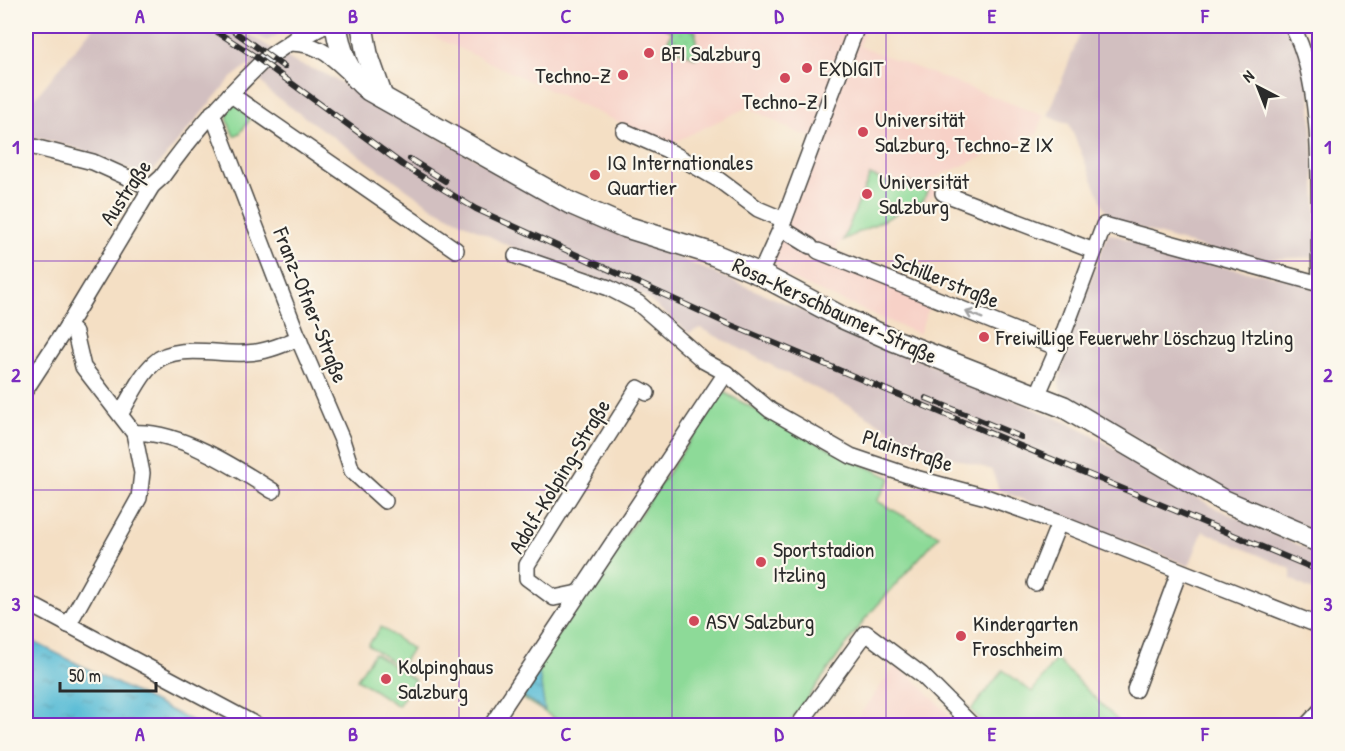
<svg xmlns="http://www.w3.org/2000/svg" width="1345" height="751" font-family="'Patrick Hand',sans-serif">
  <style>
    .built { fill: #f7d1c7 }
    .industrial { fill: #d2bfc0 }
    .grass { fill: #8dda98; stroke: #5c8262; stroke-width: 1.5 }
    .garden { fill: url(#garden-dots); stroke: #5c8262; stroke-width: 1.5 }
    .water { fill: url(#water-ripples); stroke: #417380; stroke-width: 1.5 }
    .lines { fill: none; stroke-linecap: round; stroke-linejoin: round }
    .minor-casing { stroke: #494642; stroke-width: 18 }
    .secondary-casing { stroke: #494642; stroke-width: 24 }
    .minor { stroke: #fff; stroke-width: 15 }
    .secondary { stroke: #fff; stroke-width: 21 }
    .rail-casing { stroke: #2b2b2b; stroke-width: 6 }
    .rail { stroke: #fbf7ec; stroke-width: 4; stroke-dasharray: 11; stroke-linecap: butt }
    .oneway { stroke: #a0a0a0 }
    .grid { fill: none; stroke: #7b2cbf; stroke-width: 1.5; stroke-opacity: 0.55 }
    .poi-dot { fill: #d1495b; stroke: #fbf7ec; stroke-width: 2 }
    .labels { text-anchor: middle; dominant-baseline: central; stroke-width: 4.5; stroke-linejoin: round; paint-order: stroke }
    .poi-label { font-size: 22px; fill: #2b2b2b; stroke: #fbf7ec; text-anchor: start }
    .street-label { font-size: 22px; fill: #2b2b2b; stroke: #fbf7ec }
    .neatline { fill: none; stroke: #7b2cbf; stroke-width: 2 }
    .grid-label { font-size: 20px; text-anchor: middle; font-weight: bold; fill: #7b2cbf }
  </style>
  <defs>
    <pattern id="garden-dots" width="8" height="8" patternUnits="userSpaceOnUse" patternTransform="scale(1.5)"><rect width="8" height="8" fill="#8dda98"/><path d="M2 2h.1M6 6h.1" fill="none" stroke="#7abb83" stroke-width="1.8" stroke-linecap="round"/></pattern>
    <pattern id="water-ripples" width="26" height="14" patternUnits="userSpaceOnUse" patternTransform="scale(1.5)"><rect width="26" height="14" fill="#57bbd5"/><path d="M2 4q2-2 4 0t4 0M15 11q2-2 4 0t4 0" fill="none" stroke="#4898ad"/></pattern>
  </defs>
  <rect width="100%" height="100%" fill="#fbf7ec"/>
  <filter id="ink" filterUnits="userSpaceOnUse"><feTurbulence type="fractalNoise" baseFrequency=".0167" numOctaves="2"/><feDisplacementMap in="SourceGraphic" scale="12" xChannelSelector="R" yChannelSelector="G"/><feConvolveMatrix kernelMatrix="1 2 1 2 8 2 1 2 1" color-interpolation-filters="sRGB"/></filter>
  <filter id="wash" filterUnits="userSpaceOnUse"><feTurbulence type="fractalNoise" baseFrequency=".008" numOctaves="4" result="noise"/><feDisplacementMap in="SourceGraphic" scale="24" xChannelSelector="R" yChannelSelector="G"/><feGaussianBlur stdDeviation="1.35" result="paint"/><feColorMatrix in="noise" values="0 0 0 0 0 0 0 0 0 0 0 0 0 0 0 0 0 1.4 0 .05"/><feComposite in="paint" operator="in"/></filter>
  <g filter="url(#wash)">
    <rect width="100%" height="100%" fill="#f4dfc4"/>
    <!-- built -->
    <g class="built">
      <path d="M 411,26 L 866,26 L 859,46 L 1044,116 L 1037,134 L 929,180 L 943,187 L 926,200 L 839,243 L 835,252 L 934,293 L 919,334 L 768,269 L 822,141 L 796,132 L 748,107 L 668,145 Z"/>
      <path d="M 896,665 L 913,678 L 959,725 L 852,725 Z"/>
    </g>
    <!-- industrial -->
    <g class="industrial">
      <path d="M 94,26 L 235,26 L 296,63 L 323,73 L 575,214 L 1080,428 L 1213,507 L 1319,554 L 1319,594 L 1291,579 L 1291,569 L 1203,531 L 1189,566 L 999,490 L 992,470 L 919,447 L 852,407 L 700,328 L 689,333 L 643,295 L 533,258 L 434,208 L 269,92 L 259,78 L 263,73 L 248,65 L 231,78 L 154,170 L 139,173 L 75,148 L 26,135 L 26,109 Z"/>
      <path d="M 239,26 L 291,26 L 267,41 Z"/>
      <path d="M 1083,26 L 1292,26 L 1309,71 L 1319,257 L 1242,260 L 1109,219 L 1069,124 L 1048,116 Z"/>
      <path d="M 1108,233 L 1207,264 L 1319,284 L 1319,533 L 1238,502 L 1061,391 L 1059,384 L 1070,335 Z"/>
    </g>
    <!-- grass -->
    <g class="grass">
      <path d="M 235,102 L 253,115 L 240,133 L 234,136 C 227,121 223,115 235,102 Z"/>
      <path d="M 870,175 L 902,188 L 905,181 L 928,189 L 923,201 L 843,240 Z"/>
      <path d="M 723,392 L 808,438 L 891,478 L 877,501 L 939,536 L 865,619 L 788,725 L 565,725 L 517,695 Z"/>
      <path d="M 381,627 L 412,649 L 400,667 L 368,645 Z"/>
      <path d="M 374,653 L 415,680 L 398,706 L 357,679 Z"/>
      <path d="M 1056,659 L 1122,725 L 986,725 L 971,710 L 1003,670 L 1032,692 Z"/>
    </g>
    <!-- garden -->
    <path class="garden" d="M 660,26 L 688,26 L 687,28 L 696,31 L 696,58 L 666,45 L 672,31 Z"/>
    <!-- water -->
    <g class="water">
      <path d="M 26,638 L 200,725 L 26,725 Z"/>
      <path d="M 538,665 L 545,711 L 519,693 Z"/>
    </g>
  </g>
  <g filter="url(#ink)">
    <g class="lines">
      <defs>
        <g id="minor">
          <path d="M 1292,26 C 1328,92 1317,208 1320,284"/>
          <path d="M 297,40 L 324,26"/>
          <path d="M 289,43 C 315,43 328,53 346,70"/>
          <path d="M 230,94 L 456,250"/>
          <path d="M 212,113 L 302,347 L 342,440 L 352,471 L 385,501"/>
          <path d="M 624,131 L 667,150 L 719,180 L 758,209 L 784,220"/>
          <path d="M 26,145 L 93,162 L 142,184 L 152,186"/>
          <path d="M 943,193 L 1094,251"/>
          <path d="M 781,228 L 810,246"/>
          <path d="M 818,251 L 1058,348"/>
          <path d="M 516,256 L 609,288 L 638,303 L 704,361 L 726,373 L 770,410 L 851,456 L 919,479 L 986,497 L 1059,523 L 1320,626"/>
          <path d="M 760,274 L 781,228 L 857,26"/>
          <path d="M 67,326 L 75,333 L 83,367 L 134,433 L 142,473 L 139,498 L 68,625"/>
          <path d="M 26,389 L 73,317 L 152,186 L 162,177 C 191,136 224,99 260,64 C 275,50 295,43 307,26"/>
          <path d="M 1037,396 L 1058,348 L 1104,225 L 1320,284"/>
          <path d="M 121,413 C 131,396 140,376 154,363 C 174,343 219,355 245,353 C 264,353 282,345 299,338"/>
          <path d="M 134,433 C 178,430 237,468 273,491"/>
          <path d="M 1035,583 L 1059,523"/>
          <path d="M 578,593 L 554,598 L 527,578 L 527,565 L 638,388 L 647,393"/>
          <path d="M 26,602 L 258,726"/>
          <path d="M 1135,690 L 1179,572"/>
          <path d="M 491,726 L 726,373"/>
          <path d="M 798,726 L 866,633 L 922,675 L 973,726"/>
          <path d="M 1306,726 L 1320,711"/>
        </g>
        <g id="secondary">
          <path d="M 336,26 C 341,53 346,72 369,90 L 570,203 L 623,226 L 710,253 L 760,274 L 843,318 L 893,340 L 1064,407 L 1222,500 L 1320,542"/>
          <path d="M 362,26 L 367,54 L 382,97"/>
        </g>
      </defs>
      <!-- minor casing -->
      <use href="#minor" class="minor-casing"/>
      <!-- secondary casing -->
      <use href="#secondary" class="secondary-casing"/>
      <!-- minor -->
      <use href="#minor" class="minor"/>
      <!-- secondary -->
      <use href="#secondary" class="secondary"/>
      <defs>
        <g id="rail">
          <path d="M 208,26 L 253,55 L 403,165 L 476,209 L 726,323 L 1320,571"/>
          <path d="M 227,26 L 284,67"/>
          <path d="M 410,159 L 445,181"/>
          <path d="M 926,398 L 1021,437"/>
        </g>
      </defs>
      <!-- rail casing -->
      <use href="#rail" class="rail-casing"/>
      <!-- rail -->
      <use href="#rail" class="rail"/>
    </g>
    <!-- one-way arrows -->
    <defs><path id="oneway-shaft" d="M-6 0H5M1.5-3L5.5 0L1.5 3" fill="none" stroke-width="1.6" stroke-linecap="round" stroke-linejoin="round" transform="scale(1.5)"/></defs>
    <use class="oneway" href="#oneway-shaft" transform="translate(974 315) rotate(-158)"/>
  </g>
  <!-- grid -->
  <path class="grid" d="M 246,26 L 246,726M 459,26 L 459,726M 672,26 L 672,726M 886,26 L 886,726M 1099,26 L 1099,726M 26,261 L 1320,261M 26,490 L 1320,490"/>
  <!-- markers -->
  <g class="poi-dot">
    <circle cx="649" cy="53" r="6"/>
    <circle cx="807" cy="68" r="6"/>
    <circle cx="623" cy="75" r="6"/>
    <circle cx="785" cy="78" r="6"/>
    <circle cx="863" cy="132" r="6"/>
    <circle cx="595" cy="175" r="6"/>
    <circle cx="867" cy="194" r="6"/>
    <circle cx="984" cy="337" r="6"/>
    <circle cx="761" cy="562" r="6"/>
    <circle cx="694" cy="621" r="6"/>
    <circle cx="961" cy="636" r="6"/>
    <circle cx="386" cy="679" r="6"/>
  </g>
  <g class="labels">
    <!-- poi labels -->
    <g class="poi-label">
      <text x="661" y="53">BFI Salzburg</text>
      <text x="819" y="68">EXDIGIT</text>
      <text x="611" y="75" text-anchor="end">Techno-Z</text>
      <text x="785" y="101" text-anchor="middle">Techno-Z I</text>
      <text x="875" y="119">Universität<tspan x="875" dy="25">Salzburg, Techno-Z IX</tspan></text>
      <text x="607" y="162">IQ Internationales<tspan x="607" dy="25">Quartier</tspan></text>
      <text x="879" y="181">Universität<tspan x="879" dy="25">Salzburg</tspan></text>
      <text x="996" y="337">Freiwillige Feuerwehr Löschzug Itzling</text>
      <text x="773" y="549">Sportstadion<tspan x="773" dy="25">Itzling</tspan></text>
      <text x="706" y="621">ASV Salzburg</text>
      <text x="973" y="623">Kindergarten<tspan x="973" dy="25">Froschheim</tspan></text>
      <text x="398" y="666">Kolpinghaus<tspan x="398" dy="25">Salzburg</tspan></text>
    </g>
    <!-- street labels -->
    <g class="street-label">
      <text transform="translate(125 192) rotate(-56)">Austraße</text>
      <text transform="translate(946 280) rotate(22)">Schillerstraße</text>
      <text transform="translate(311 305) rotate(68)">Franz-Ofner-Straße</text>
      <text transform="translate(835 310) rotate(25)">Rosa-Kerschbaumer-Straße</text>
      <text transform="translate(908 450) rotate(18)">Plainstraße</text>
      <text transform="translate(559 476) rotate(-59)">Adolf-Kolping-Straße</text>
    </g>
  </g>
  <!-- margin -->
  <rect width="1345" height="751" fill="none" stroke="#fbf7ec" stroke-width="66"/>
  <!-- north arrow -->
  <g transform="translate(1258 87) rotate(318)" stroke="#fbf7ec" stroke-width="4.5" paint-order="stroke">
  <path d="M0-4.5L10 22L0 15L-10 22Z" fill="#2b2b2b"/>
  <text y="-9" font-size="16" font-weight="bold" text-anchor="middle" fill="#2b2b2b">N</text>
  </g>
  <!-- scale -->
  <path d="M60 682v9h96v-9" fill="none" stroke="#2b2b2b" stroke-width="3"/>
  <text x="69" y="682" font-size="18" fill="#2b2b2b" stroke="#fbf7ec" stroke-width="4.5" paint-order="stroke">50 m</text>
  <rect x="33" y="33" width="1279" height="685" class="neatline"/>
  <g class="grid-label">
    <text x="140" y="23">A</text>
    <text x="353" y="23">B</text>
    <text x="566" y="23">C</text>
    <text x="779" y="23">D</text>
    <text x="992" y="23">E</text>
    <text x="1205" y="23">F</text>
    <text x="16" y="154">1</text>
    <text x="1328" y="154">1</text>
    <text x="16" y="382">2</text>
    <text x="1328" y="382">2</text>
    <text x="16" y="611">3</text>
    <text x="1328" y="611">3</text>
    <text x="140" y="741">A</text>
    <text x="353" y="741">B</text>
    <text x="566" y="741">C</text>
    <text x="779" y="741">D</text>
    <text x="992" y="741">E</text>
    <text x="1205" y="741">F</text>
  </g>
</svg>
